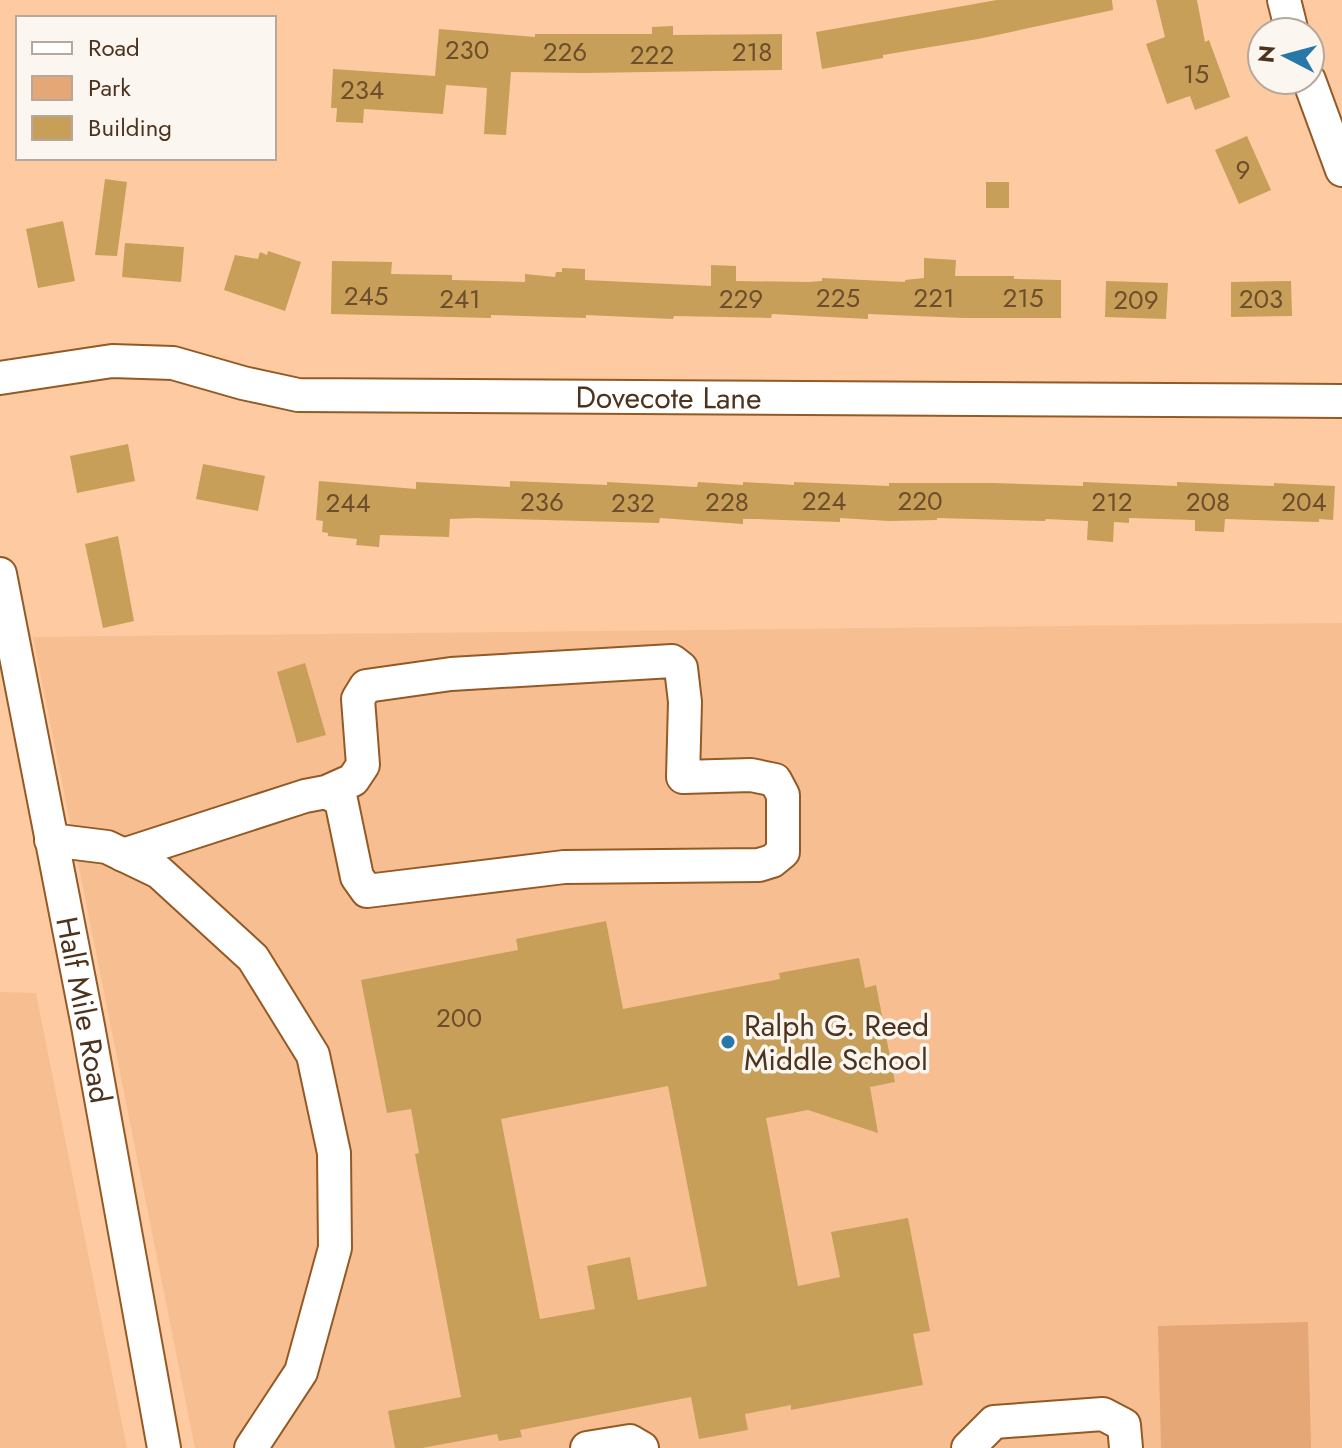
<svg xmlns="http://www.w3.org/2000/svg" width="1342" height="1448" font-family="Jost,sans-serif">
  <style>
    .built { fill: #f7bf91 }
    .green { fill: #e4a775 }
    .building { fill: #c79f59; fill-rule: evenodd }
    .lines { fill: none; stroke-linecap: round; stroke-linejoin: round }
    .minor-casing { stroke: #935a25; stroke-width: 36 }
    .minor { stroke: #fff; stroke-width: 32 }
    .poi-dot { fill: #2778a9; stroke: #fcf6f0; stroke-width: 3 }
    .labels { text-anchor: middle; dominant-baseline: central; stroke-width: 7; stroke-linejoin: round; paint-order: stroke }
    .number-label { font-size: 26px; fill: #6c4e2d }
    .street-label { font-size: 30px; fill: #4d331e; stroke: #fcf6f0 }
    .poi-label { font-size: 30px; fill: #4d331e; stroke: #fcf6f0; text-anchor: start }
  </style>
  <rect width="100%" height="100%" fill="#fecaa1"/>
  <!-- built -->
  <g class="built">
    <path d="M 1342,623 L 1342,1448 L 195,1448 L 33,637 Z"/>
    <path d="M 0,992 L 36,993 L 127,1448 L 0,1448 Z"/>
  </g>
  <!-- green -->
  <path class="green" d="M 1308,1322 L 1311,1448 L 1161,1448 L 1158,1326 Z"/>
  <!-- building -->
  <g class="building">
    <path d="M 997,0 L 1112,0 L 1113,10 L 978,39 L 883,55 L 883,58 L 822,69 L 816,32 Z"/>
    <path d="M 1156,0 L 1197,0 L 1205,42 L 1209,40 L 1230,97 L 1195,110 L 1190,96 L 1167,104 L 1146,44 L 1165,37 Z"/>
    <path d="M 673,26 L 673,35 L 782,34 L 782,70 L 583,73 L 511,72 L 506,135 L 484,134 L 487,88 L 446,85 L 443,114 L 364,109 L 363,123 L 336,122 L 337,108 L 331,108 L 333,69 L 435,76 L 439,29 L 535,37 L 535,34 L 652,34 L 652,27 Z"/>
    <path d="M 1247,136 L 1271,190 L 1239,204 L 1215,150 Z"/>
    <path d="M 105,179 L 127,182 L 117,256 L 95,255 Z"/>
    <rect x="986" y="182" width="23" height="26"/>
    <path d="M 63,221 L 75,281 L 38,288 L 26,229 Z"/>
    <path d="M 125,243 L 184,247 L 181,282 L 122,277 Z"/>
    <path d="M 268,251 L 301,262 L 285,311 L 224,290 L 235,255 L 258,259 L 260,252 L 267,255 Z"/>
    <path d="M 924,258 L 956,260 L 955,276 L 1014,276 L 1014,279 L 1061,280 L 1061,318 L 964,318 L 868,314 L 868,319 L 772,314 L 771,318 L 674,316 L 673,319 L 586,315 L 586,318 L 491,315 L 491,318 L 331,314 L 332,261 L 392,262 L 391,274 L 452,275 L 452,280 L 525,282 L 525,274 L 555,277 L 556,272 L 562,272 L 562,268 L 585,269 L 585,280 L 711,286 L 711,265 L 736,266 L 736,281 L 808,282 L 822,281 L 822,278 L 905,282 L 905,280 L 924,278 Z"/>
    <path d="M 1106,281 L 1168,283 L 1166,319 L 1105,317 Z"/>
    <path d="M 1291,281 L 1292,316 L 1231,317 L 1231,282 Z"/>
    <path d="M 128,444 L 135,481 L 77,493 L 70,456 Z"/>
    <path d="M 203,464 L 265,476 L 258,511 L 196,499 Z"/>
    <path d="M 319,481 L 416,489 L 416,482 L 510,487 L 510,481 L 607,485 L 607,482 L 697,487 L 698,482 L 743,485 L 743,482 L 794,485 L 794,482 L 889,486 L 889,483 L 993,483 L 1083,486 L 1083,482 L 1177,486 L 1177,482 L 1274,486 L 1274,483 L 1335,486 L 1333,520 L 1319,519 L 1319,522 L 1225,519 L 1224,532 L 1195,531 L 1195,520 L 1129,518 L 1129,523 L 1114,522 L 1113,542 L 1087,540 L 1088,521 L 1046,519 L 1045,521 L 937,518 L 937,520 L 889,521 L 840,518 L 840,522 L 757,519 L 743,519 L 743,524 L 660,518 L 659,523 L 475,518 L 450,519 L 449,537 L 380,535 L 379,547 L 356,545 L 357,539 L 328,536 L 328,533 L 322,532 L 323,521 L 316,520 Z"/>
    <path d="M 118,536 L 134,621 L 103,628 L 85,544 Z"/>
    <path d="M 305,663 L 326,735 L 297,743 L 277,672 Z"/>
    <path d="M 606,921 L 623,1009 L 780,979 L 779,973 L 859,958 L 865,988 L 876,985 L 895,1082 L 870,1087 L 878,1133 L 808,1110 L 766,1118 L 798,1286 L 840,1277 L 831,1232 L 908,1218 L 930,1331 L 913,1334 L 923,1385 L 791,1410 L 791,1405 L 745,1414 L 748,1430 L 699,1439 L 691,1397 L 520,1430 L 522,1437 L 499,1441 L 497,1434 L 422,1448 L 395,1448 L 388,1411 L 461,1397 L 415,1154 L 419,1153 L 411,1109 L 387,1113 L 361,980 L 518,950 L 516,939 ZM 668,1086 L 707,1286 L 638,1300 L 630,1257 L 587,1266 L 595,1309 L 540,1319 L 501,1119 Z"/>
  </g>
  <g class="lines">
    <defs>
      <g id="minor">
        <path d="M 1284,0 L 1292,32"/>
        <path d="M 1309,80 L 1342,170"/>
        <path id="s1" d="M 0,378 L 112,361 L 173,363 L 243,383 L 298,395 L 1342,401"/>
        <path id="s2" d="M 0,574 L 88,1026 L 164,1448"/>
        <path d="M 51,840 L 107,847 L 159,872 L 253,958 L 313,1055 L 334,1153 L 335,1248 L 301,1372 L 251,1448"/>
        <path d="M 123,855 L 305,796 L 326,792 L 341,800 L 357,877 L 367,891 L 564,867 L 759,865 L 772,861 L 783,852 L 783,795 L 775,780 L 751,775 L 683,777 L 685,702 L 681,668 L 672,661 L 451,674 L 366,686 L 358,699 L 363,765 L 353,780 L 326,792"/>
        <path d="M 587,1448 L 630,1441 L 642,1448"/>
        <path d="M 968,1448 L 994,1422 L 1103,1414 L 1124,1425 L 1126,1448"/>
      </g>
    </defs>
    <!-- minor casing -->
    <use href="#minor" class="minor-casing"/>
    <!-- minor -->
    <use href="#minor" class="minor"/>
  </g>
  <!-- markers -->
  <circle class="poi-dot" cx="728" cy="1042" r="8"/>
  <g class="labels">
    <!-- number labels -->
    <g class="number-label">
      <text x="467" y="50">230</text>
      <text x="565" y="52">226</text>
      <text x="752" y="52">218</text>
      <text x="652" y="55">222</text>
      <text x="1196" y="74">15</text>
      <text x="362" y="90">234</text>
      <text x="1243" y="170">9</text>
      <text x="366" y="296">245</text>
      <text x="838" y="298">225</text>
      <text x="934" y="298">221</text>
      <text x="1023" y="298">215</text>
      <text x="460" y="299">241</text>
      <text x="741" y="299">229</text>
      <text x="1261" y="299">203</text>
      <text x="1136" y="300">209</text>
      <text x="824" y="501">224</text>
      <text x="920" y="501">220</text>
      <text x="542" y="502">236</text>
      <text x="727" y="502">228</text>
      <text x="1112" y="502">212</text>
      <text x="1208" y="502">208</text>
      <text x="1304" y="502">204</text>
      <text x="348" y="503">244</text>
      <text x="633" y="503">232</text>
      <text x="459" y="1018">200</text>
    </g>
    <!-- street labels -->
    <g class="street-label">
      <text stroke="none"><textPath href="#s1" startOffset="674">Dovecote Lane</textPath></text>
      <text stroke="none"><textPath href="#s2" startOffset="444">Half Mile Road</textPath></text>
    </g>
    <!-- poi labels -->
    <g class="poi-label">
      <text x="744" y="1025">Ralph G. Reed<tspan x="744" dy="34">Middle School</tspan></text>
    </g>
  </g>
  <!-- legend -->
  <rect x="16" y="16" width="260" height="144" fill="#fcf6f0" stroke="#b6a89c" stroke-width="2"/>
  <rect x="32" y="42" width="40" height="12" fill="#ffffff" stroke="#b6a89c" stroke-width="2"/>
  <text x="88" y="56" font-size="24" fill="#4d331e">Road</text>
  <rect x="32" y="76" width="40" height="24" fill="#e4a775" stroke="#b6a89c" stroke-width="2"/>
  <text x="88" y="96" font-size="24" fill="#4d331e">Park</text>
  <rect x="32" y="116" width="40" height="24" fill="#c79f59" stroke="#b6a89c" stroke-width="2"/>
  <text x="88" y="136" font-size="24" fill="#4d331e">Building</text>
  <!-- north arrow -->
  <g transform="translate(1286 56) rotate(276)"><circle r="38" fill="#fcf6f0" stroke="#b6a89c" stroke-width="2"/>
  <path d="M0-6L14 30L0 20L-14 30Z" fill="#2778a9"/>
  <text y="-12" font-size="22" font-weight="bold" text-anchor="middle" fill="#4d331e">N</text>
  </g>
</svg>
